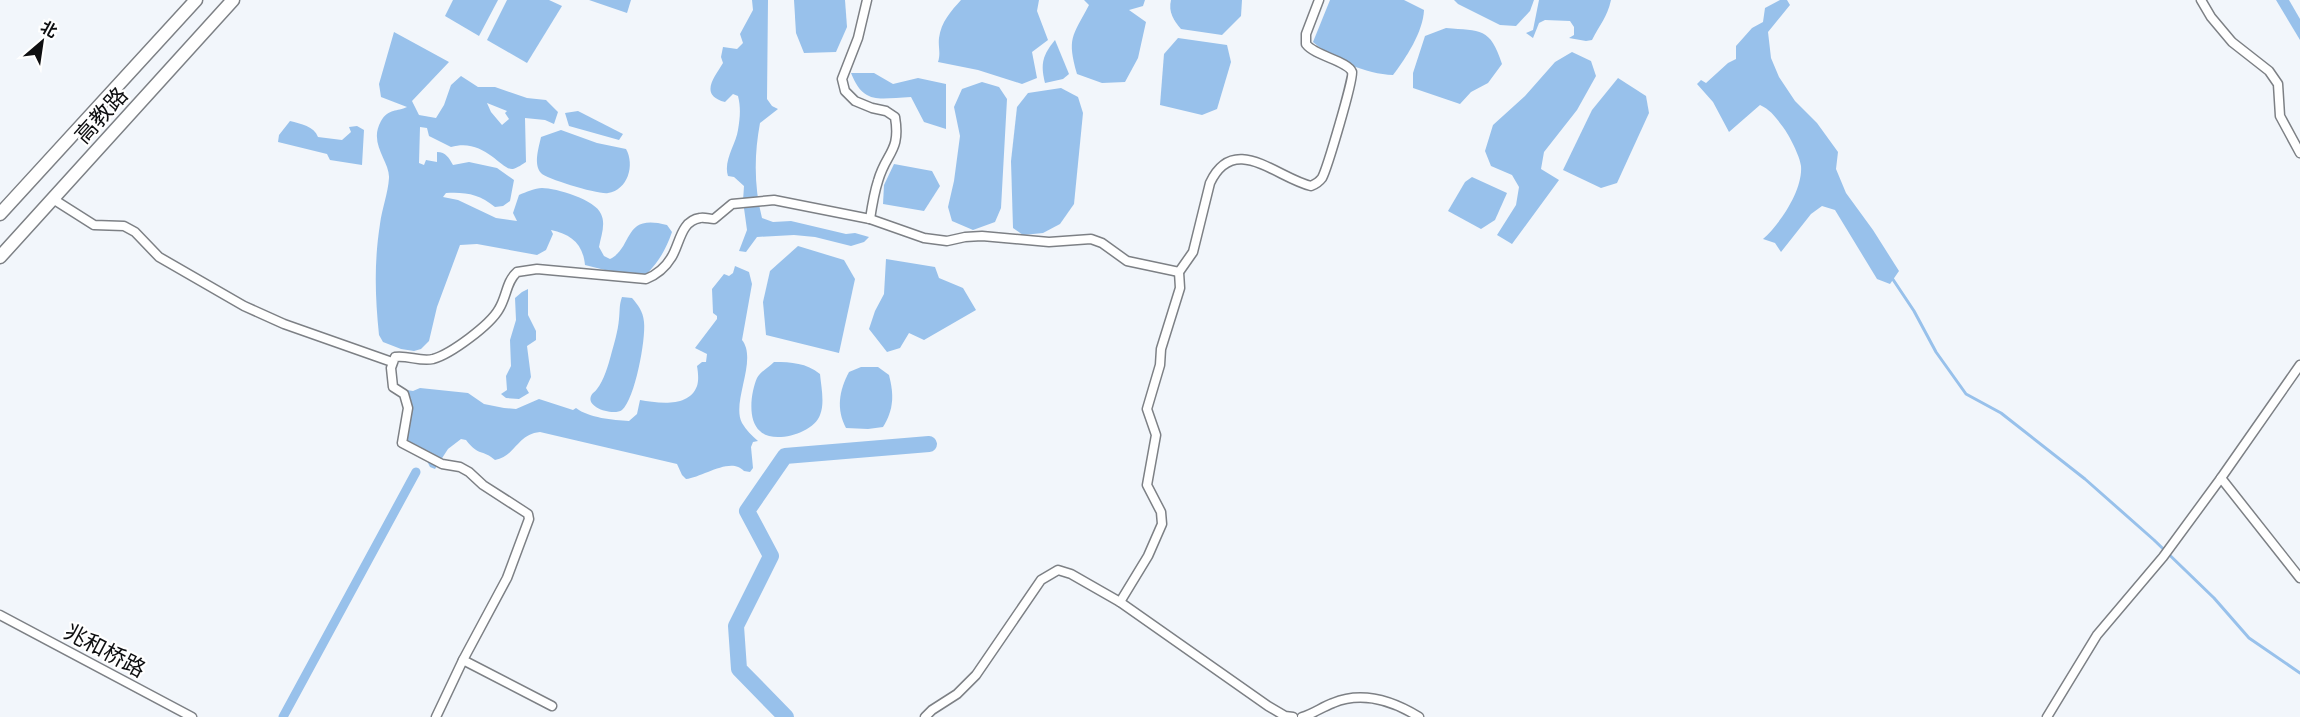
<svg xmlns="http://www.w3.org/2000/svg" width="2300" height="717" font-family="'Space Grotesk','Noto Sans SC',sans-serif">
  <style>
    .water { fill: #98c1eb; fill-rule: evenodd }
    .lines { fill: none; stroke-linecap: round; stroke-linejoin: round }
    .stream { stroke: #98c1eb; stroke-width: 3 }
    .canal { stroke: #98c1eb; stroke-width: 9 }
    .river { stroke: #98c1eb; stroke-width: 16 }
    .street-casing { stroke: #7d8085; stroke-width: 11 }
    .secondary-casing { stroke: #7d8085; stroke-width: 15 }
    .street { stroke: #fff; stroke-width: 8 }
    .secondary { stroke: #fff; stroke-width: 12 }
    .labels { text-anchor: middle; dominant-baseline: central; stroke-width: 4.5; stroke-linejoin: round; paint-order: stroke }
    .street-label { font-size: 22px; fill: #0e0f11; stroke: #fff }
  </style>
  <rect width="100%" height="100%" fill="#f2f6fb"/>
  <!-- water -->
  <g class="water">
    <path d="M 453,0 L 498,0 L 479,36 L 445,16 Z"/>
    <path d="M 507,0 L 549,0 L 562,6 L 527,63 L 487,40 Z"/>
    <path d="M 589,0 L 631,0 L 627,13 Z"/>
    <path d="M 752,0 L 768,0 L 767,99 L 772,106 L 778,109 L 760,123 C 754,155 754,187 762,218 L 773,222 L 791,221 L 846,234 L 855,233 L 869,237 L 864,242 L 851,246 L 815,237 L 794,235 L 757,237 L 746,252 L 739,251 L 747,230 L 743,201 L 744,186 L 734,177 L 728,176 C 723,161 736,144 738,130 C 740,118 741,108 738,96 L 733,94 L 725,102 C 699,95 714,78 723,63 L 721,57 L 723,47 L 737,49 L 743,43 L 740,34 L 753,10 Z"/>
    <path d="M 794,0 L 845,0 L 847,27 L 836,52 L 804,53 L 796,33 Z"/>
    <path d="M 961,0 L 1039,0 L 1037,11 L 1048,40 L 1032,52 L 1037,78 L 1022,84 L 978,70 L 938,62 C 941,53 938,47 939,38 C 941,22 951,11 961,0 Z"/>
    <path d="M 1084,0 L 1145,0 L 1143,6 L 1129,10 L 1146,22 L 1138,58 L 1125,82 L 1102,83 L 1077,74 C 1067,38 1072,37 1089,5 Z"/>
    <path d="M 1171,0 L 1242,0 L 1241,16 L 1222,35 L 1181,29 C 1174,21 1168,12 1171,0 Z"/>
    <path d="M 1330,0 L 1404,0 L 1424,10 C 1423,32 1406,58 1393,75 C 1366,74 1333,60 1313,42 Z"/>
    <path d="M 1454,0 L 1534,0 L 1530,11 L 1516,26 L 1500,25 L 1458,4 Z"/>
    <path d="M 1539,0 L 1611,0 C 1607,18 1600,24 1592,40 L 1586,41 L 1569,38 L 1574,35 L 1574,27 L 1570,21 L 1545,20 L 1539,23 L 1533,38 L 1526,33 L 1533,30 Z"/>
    <path d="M 1780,0 L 1787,0 L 1790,5 L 1768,32 L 1771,58 L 1779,77 L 1795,101 L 1817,123 L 1838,152 L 1836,169 L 1846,193 L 1873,230 L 1899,271 L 1890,284 L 1877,279 L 1835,210 L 1822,206 L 1811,214 L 1781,252 L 1775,243 L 1763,239 C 1780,224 1803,190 1801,166 C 1800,156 1789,135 1783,127 C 1776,118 1771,110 1760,105 L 1729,132 L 1713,102 L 1697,84 L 1701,80 L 1706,83 L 1728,63 L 1736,59 L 1736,46 L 1752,28 L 1763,22 L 1765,8 Z"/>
    <path d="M 2276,0 L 2289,0 L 2300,19 L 2300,40 Z"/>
    <path d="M 1446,28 C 1481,31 1490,27 1502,64 L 1488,83 L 1471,92 L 1460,104 L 1413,88 L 1413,73 L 1425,36 Z"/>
    <path d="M 394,32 L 449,62 L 412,101 L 419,115 L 436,118 L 444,105 L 451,85 L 461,76 L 478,87 L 495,87 L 527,98 L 546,100 L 558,112 L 554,124 L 545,120 L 525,118 L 526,162 C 523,164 517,168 513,169 C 502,171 484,137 451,147 L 429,136 L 427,128 L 420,127 L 419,163 L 424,165 L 426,160 L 437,162 L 437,152 C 446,152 449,158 453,165 L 469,162 L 497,168 L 514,180 L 510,201 L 503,206 L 495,207 C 479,194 466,192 446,193 L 443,197 L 458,200 L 496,218 L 517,221 L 513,213 L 519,195 C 526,192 535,188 542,188 C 556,188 596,200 601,214 C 606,224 601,236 599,247 L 604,256 L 610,259 C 634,247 622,213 667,225 L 672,232 C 665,252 657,265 641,279 L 585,265 C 583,244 571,234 551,230 L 553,234 L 546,250 L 537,255 L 477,244 L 460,245 L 437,307 L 429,341 L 421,349 L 414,351 L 401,349 L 383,342 L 379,335 C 375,295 374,263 380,224 C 382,209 388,193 389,178 C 390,161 368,144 381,121 C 389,108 397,112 407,107 L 381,97 L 379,84 ZM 487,103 L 507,111 L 505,113 L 509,119 L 502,125 L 491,112 Z"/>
    <path d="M 1178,38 L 1227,45 L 1231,62 L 1217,109 L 1202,115 L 1160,105 L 1164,54 Z"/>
    <path d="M 1055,40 L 1069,74 L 1063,79 L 1045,83 C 1040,63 1043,55 1055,40 Z"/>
    <path d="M 1572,52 L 1591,61 L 1596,76 L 1577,110 L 1544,152 L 1541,169 L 1559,180 L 1512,244 L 1497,235 L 1516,205 L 1519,187 L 1512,175 L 1491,166 L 1485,151 L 1493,125 L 1525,96 L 1555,62 Z"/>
    <path d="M 851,73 L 874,73 L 893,84 L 918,78 L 946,84 L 946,129 L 924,122 L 911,97 C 880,98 864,106 851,73 Z"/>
    <path d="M 1618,78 L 1646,96 L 1649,113 L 1617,183 L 1601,188 L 1563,170 L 1592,110 Z"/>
    <path d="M 982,82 L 999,87 L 1007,99 L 1001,208 L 995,222 L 973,230 L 952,221 L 948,207 L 954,181 L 960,136 L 954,107 L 962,89 Z"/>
    <path d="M 1061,88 L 1078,97 L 1083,113 L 1074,204 L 1060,224 L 1043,233 L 1023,235 L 1013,228 L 1011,161 L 1017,107 L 1028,93 Z"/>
    <path d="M 578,111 L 623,134 L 619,140 L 569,126 L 565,113 Z"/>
    <path d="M 290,121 C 301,124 314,126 318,137 L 342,140 L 351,132 L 349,127 L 357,126 L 364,130 L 362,165 L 330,160 L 327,154 L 278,142 L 279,135 Z"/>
    <path d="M 561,130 L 597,143 L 626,149 C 635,165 628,190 608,193 C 600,195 546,179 541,173 C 533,164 539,147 541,137 Z"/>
    <path d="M 894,164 L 932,171 L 940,186 L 924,211 L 883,204 L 884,185 Z"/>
    <path d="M 1472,177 L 1507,193 L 1495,220 L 1481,229 L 1448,211 L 1465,182 Z"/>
    <path d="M 798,246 L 844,260 L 855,279 L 839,353 L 766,335 L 763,302 L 770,271 Z"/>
    <path d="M 886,259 L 935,267 L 939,278 L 963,288 L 976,310 L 924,340 L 909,333 L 900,348 L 887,352 L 869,329 L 875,311 L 884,294 Z"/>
    <path d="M 735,266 L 749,272 L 752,284 L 742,340 C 758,360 731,402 742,423 C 746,430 752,436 758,441 L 753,442 L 751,447 L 753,468 L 750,472 L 744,471 C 731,456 703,477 686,479 L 682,475 L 677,464 L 540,432 C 517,434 516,456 495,460 C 483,449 479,457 466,440 L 461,439 L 448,449 L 435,469 L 430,467 L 420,447 L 409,443 L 407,440 L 410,407 L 402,401 L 407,390 L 413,391 L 420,388 L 468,393 L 484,404 L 504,408 L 516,409 L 539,399 L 573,410 L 576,408 C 589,418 613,420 629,421 L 637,414 L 640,400 C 658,403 689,408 697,386 C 699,380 698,372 697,366 L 702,362 L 706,362 L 707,354 L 695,348 L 717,319 L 717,316 L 713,313 L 712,289 L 724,274 L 729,276 L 733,273 Z"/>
    <path d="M 528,289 L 528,315 L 536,331 L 536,340 L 527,346 L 531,377 L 526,388 L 529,393 L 519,399 L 506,398 L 501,394 L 507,390 L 506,376 L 511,366 L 510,340 L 516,320 L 515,298 L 522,292 Z"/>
    <path d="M 622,297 L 632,298 C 638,305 643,311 644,322 C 646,339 635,399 622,410 C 614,416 586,408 591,396 C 592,393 595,392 597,389 C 604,380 608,366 611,355 C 614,344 618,331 619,319 C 620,311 619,305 622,297 Z"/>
    <path d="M 774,362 C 792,362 806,363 820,374 C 821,386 825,403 820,415 C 814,433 773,445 760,431 C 747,420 751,392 757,378 C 760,372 769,367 774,362 Z"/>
    <path d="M 861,367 L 878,367 L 889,375 C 894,395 894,409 883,427 L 868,429 L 846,428 C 836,409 839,391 849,372 Z"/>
  </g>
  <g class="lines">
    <!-- stream -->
    <path class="stream" d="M 1892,278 L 1914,311 L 1936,352 L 1966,394 L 2001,413 L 2085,479 L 2154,540 L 2214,598 L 2249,638 L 2300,673"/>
    <!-- canal -->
    <path class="canal" d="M 283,717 L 416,472"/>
    <!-- river -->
    <path class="river" d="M 786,717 L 739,669 L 736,626 L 771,556 L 747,511 L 785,456 L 929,444"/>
    <defs>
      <g id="street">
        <path d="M 867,0 L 858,38 L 842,79 L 845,91 L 855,101 L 872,108 L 886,111 L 895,117 C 901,152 886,152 878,181 C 874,193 872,206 870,219"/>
        <path d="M 2201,0 L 2211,17 L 2232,42 L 2269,71 L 2278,84 L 2280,116 L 2300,153"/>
        <path d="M 53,199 L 94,225 L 124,226 L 135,232 L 159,257 L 244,306 L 284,324 L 392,362"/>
        <path d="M 2221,478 L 2300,578"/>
        <path d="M 1120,602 L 1148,556 L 1162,524 L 1161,512 L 1147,485 L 1156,435 L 1147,409 L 1160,365 L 1161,349 L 1180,288 L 1179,272 L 1193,252 L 1210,183 C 1234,132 1277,178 1311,186 C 1316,184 1319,182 1322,178 C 1327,169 1354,78 1352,72 C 1348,61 1315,56 1306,44 L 1306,34 L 1319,0"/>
        <path d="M 0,615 L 192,717"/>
        <path d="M 463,660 L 552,706"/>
        <path d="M 436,717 L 463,660 L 507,578 L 529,519 L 528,514 L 483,485 L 469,472 L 460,467 L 442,464 L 402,443 L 408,408 L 404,394 L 393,387 L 391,368 L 395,357 C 408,355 420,362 433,359 C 451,354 490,325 499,309 C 507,296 506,282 517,272 L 537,269 L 646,279 C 656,275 665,268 671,258 C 680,245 680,221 700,218 C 704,217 710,219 714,219 L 732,204 L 774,200 L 870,219 L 924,238 L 947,241 L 965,237 L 982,236 L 1049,242 L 1091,239 L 1102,243 L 1127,261 L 1179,272"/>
        <path d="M 925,717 L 932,710 L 957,694 L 976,675 L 1041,580 L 1058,570 L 1071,574 L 1120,602 L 1268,706 L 1285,716 L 1293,717"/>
        <path d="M 1302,717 C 1313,714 1322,707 1333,703 C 1362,691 1393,701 1419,717"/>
        <path d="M 2047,717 L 2097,635 L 2163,557 L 2221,478 L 2300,365"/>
      </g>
      <g id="secondary">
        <path d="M 0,214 L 196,0"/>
        <path d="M 0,257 L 233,0"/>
      </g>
    </defs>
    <!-- street casing -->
    <use href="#street" class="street-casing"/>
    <!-- secondary casing -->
    <use href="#secondary" class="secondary-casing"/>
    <!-- street -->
    <use href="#street" class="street"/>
    <!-- secondary -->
    <use href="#secondary" class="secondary"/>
  </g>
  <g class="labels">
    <!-- street labels -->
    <g class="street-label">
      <text transform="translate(101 115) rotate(-48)">高教路</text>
      <text transform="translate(105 650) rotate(28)">兆和桥路</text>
    </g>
  </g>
  <!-- north arrow -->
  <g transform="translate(42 42) rotate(29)" stroke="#ffffff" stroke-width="4.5" paint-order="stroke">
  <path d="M0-4.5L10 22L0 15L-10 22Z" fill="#0e0f11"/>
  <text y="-9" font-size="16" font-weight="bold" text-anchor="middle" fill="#0e0f11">北</text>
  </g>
</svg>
